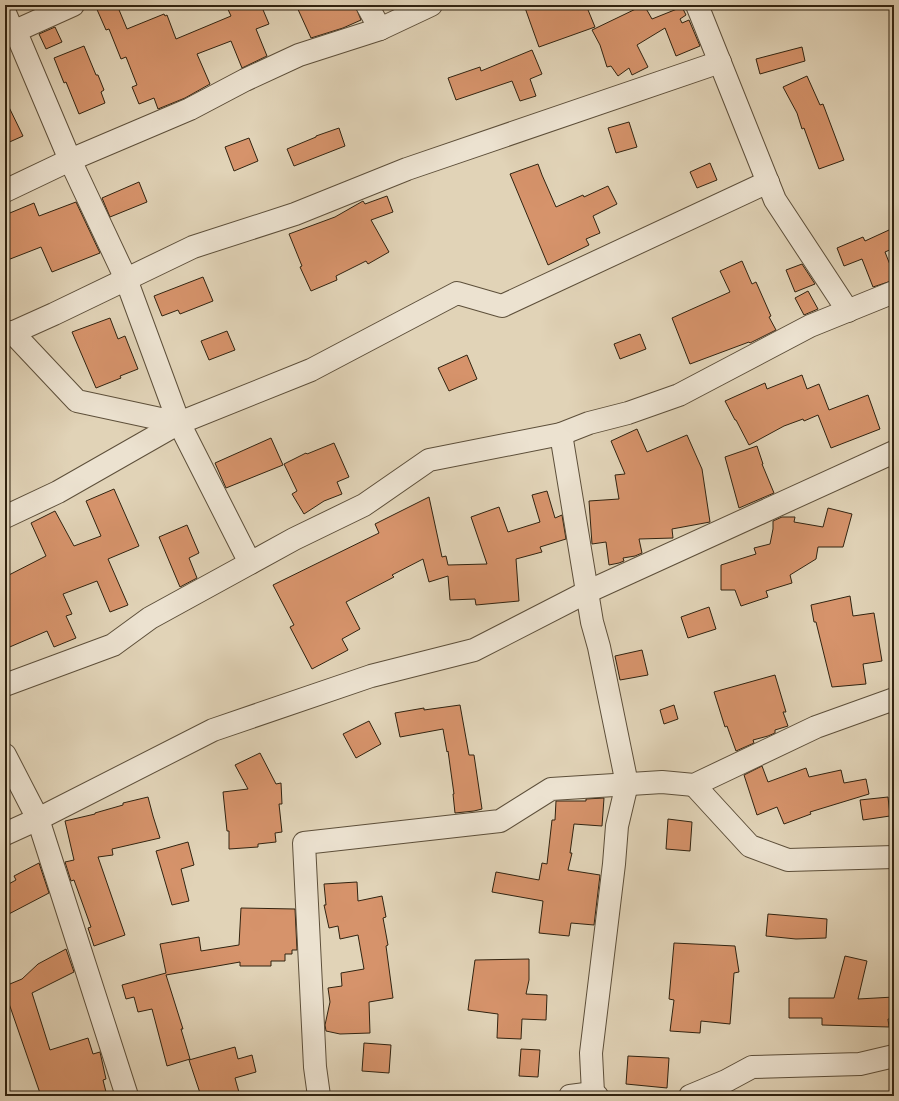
<svg xmlns="http://www.w3.org/2000/svg" width="899" height="1101" font-family="'Sorts Mill Goudy',serif">
  <style>
    .building { fill: #d6936b; stroke: #312310 }
    .lines { fill: none; stroke-linecap: round; stroke-linejoin: round }
    .minor-casing { stroke: #5d4f3a; stroke-width: 24 }
    .minor { stroke: #ece2d0; stroke-width: 22 }
  </style>
  <rect width="100%" height="100%" fill="#e1d3b7"/>
  <filter id="stains"><feTurbulence type="fractalNoise" baseFrequency=".005" numOctaves="4"/><feColorMatrix values="0 0 0 0 .2 0 0 0 0 .09 0 0 0 0 .02 0 0 0 .5 -.17"/></filter>
  <radialGradient id="worn" r=".72"><stop offset=".6" stop-color="#630" stop-opacity="0"/><stop offset="1" stop-color="#630" stop-opacity=".3"/></radialGradient>
  <!-- building -->
  <g class="building">
    <path d="M 95,5 L 117,5 L 127,29 L 164,14 L 165,16 L 167,15 L 176,39 L 231,16 L 226,5 L 261,5 L 269,24 L 256,29 L 267,56 L 242,68 L 231,41 L 197,54 L 210,84 L 185,98 L 158,109 L 154,98 L 139,104 L 132,87 L 137,85 L 126,57 L 121,59 L 109,29 L 106,30 Z"/>
    <path d="M 296,5 L 355,5 L 361,20 L 343,28 L 311,38 Z"/>
    <path d="M 524,5 L 586,5 L 595,27 L 539,47 Z"/>
    <path d="M 644,5 L 652,19 L 682,7 L 686,15 L 680,19 L 682,23 L 689,20 L 700,46 L 676,56 L 665,28 L 637,45 L 648,67 L 632,75 L 629,68 L 618,76 L 611,66 L 607,67 L 600,45 L 592,30 Z"/>
    <path d="M 55,27 L 62,42 L 46,49 L 39,34 Z"/>
    <path d="M 84,46 L 96,75 L 98,75 L 104,90 L 101,92 L 105,103 L 79,114 L 66,82 L 64,83 L 54,58 Z"/>
    <path d="M 802,47 L 805,61 L 760,74 L 756,59 Z"/>
    <path d="M 532,50 L 542,74 L 530,79 L 536,96 L 520,101 L 512,81 L 456,100 L 448,78 L 480,67 L 481,71 Z"/>
    <path d="M 807,76 L 820,105 L 823,104 L 844,160 L 819,169 L 804,128 L 802,129 L 797,113 L 783,87 Z"/>
    <path d="M 5,99 L 23,136 L 5,144 Z"/>
    <path d="M 629,122 L 637,147 L 616,153 L 608,128 Z"/>
    <path d="M 339,128 L 345,146 L 294,166 L 287,149 L 316,137 L 316,136 Z"/>
    <path d="M 249,138 L 258,161 L 234,171 L 225,147 Z"/>
    <path d="M 710,163 L 717,180 L 697,188 L 690,172 Z"/>
    <path d="M 538,164 L 542,175 L 556,207 L 583,195 L 584,197 L 608,186 L 617,204 L 593,216 L 600,233 L 586,239 L 589,245 L 548,265 L 510,174 Z"/>
    <path d="M 139,182 L 147,202 L 110,217 L 102,198 Z"/>
    <path d="M 387,196 L 393,212 L 371,220 L 389,252 L 368,264 L 366,261 L 336,276 L 337,280 L 311,291 L 300,267 L 302,266 L 289,234 L 335,217 L 363,201 L 365,204 Z"/>
    <path d="M 76,202 L 100,253 L 52,272 L 41,247 L 5,261 L 5,215 L 34,203 L 39,216 Z"/>
    <path d="M 889,230 L 894,240 L 894,248 L 885,252 L 894,275 L 894,280 L 873,287 L 862,259 L 844,266 L 837,248 L 863,237 L 865,241 Z"/>
    <path d="M 742,261 L 752,284 L 756,282 L 771,316 L 769,317 L 776,330 L 750,343 L 749,342 L 690,364 L 672,318 L 730,292 L 720,271 Z"/>
    <path d="M 802,264 L 815,284 L 795,292 L 786,270 Z"/>
    <path d="M 203,277 L 213,301 L 180,314 L 178,310 L 162,316 L 154,296 Z"/>
    <path d="M 808,291 L 818,309 L 804,315 L 795,298 Z"/>
    <path d="M 110,318 L 118,339 L 125,336 L 138,369 L 120,376 L 121,378 L 96,388 L 72,332 Z"/>
    <path d="M 227,331 L 235,350 L 209,360 L 201,341 Z"/>
    <path d="M 640,334 L 646,349 L 620,359 L 614,344 Z"/>
    <path d="M 467,355 L 477,379 L 449,391 L 438,368 Z"/>
    <path d="M 802,375 L 807,389 L 819,384 L 829,410 L 868,395 L 880,429 L 831,448 L 818,415 L 804,421 L 803,419 L 784,426 L 749,445 L 736,420 L 735,420 L 725,401 L 765,383 L 767,389 Z"/>
    <path d="M 637,429 L 647,452 L 687,435 L 702,469 L 710,522 L 672,529 L 673,538 L 639,539 L 642,553 L 635,556 L 623,558 L 624,561 L 619,563 L 609,565 L 606,542 L 592,544 L 589,501 L 619,499 L 615,475 L 625,474 L 611,441 Z"/>
    <path d="M 271,438 L 283,465 L 226,488 L 215,463 Z"/>
    <path d="M 334,443 L 349,477 L 337,482 L 342,494 L 324,501 L 304,514 L 292,494 L 297,491 L 284,464 L 306,453 L 307,454 Z"/>
    <path d="M 757,446 L 763,464 L 762,464 L 774,493 L 739,508 L 725,457 Z"/>
    <path d="M 114,489 L 139,546 L 108,559 L 128,605 L 110,612 L 97,581 L 63,594 L 72,614 L 66,616 L 76,638 L 54,647 L 47,631 L 5,649 L 5,577 L 46,556 L 31,523 L 55,511 L 74,546 L 101,536 L 86,501 Z"/>
    <path d="M 547,491 L 555,518 L 562,515 L 566,539 L 540,547 L 542,552 L 516,559 L 519,601 L 476,605 L 475,599 L 450,600 L 448,576 L 429,582 L 423,559 L 392,575 L 394,577 L 346,602 L 360,629 L 342,639 L 348,650 L 312,669 L 290,627 L 294,625 L 273,585 L 379,533 L 375,524 L 429,497 L 442,557 L 446,556 L 448,565 L 487,564 L 471,517 L 499,507 L 508,532 L 540,522 L 532,495 Z"/>
    <path d="M 828,508 L 852,514 L 843,547 L 818,547 L 816,559 L 790,575 L 792,583 L 766,591 L 768,597 L 741,606 L 735,590 L 721,590 L 721,565 L 756,554 L 754,548 L 770,544 L 773,529 L 773,521 L 782,517 L 795,517 L 794,522 L 823,527 Z"/>
    <path d="M 187,525 L 199,553 L 189,558 L 197,578 L 180,587 L 159,537 Z"/>
    <path d="M 850,596 L 853,616 L 874,613 L 882,661 L 863,664 L 866,684 L 832,687 L 816,622 L 814,622 L 811,605 Z"/>
    <path d="M 709,607 L 716,629 L 688,638 L 681,617 Z"/>
    <path d="M 642,650 L 648,675 L 620,680 L 615,656 Z"/>
    <path d="M 775,675 L 786,712 L 783,712 L 788,726 L 775,730 L 775,733 L 768,736 L 753,740 L 754,743 L 736,751 L 727,726 L 725,727 L 714,692 Z"/>
    <path d="M 460,705 L 469,755 L 474,755 L 482,809 L 474,811 L 455,813 L 453,794 L 454,794 L 448,751 L 447,752 L 443,729 L 400,737 L 395,713 L 424,708 L 424,710 Z"/>
    <path d="M 674,705 L 678,719 L 664,724 L 660,710 Z"/>
    <path d="M 369,721 L 381,744 L 356,758 L 343,734 Z"/>
    <path d="M 260,753 L 276,784 L 281,783 L 282,804 L 279,804 L 282,832 L 275,833 L 276,842 L 258,844 L 258,847 L 229,849 L 229,831 L 227,831 L 223,792 L 248,789 L 235,765 Z"/>
    <path d="M 762,766 L 768,782 L 806,768 L 809,777 L 841,770 L 844,783 L 866,779 L 869,794 L 810,812 L 811,814 L 784,824 L 777,807 L 757,815 L 744,775 Z"/>
    <path d="M 148,797 L 153,816 L 160,838 L 112,849 L 113,855 L 98,857 L 125,935 L 94,946 L 88,928 L 91,927 L 74,880 L 71,881 L 65,862 L 74,860 L 65,821 L 95,814 L 95,813 L 123,805 L 123,803 Z"/>
    <path d="M 888,797 L 890,816 L 863,820 L 860,800 Z"/>
    <path d="M 604,798 L 602,826 L 574,824 L 570,853 L 572,853 L 568,870 L 600,875 L 594,925 L 571,923 L 569,936 L 539,933 L 543,901 L 492,892 L 496,872 L 539,880 L 542,863 L 547,864 L 552,820 L 555,820 L 556,801 L 586,801 L 586,799 Z"/>
    <path d="M 668,819 L 692,822 L 690,851 L 666,849 Z"/>
    <path d="M 188,842 L 194,865 L 181,869 L 189,901 L 172,905 L 156,851 Z"/>
    <path d="M 39,863 L 49,893 L 5,916 L 5,886 L 16,880 L 14,876 Z"/>
    <path d="M 357,882 L 358,901 L 382,896 L 386,917 L 383,918 L 388,945 L 386,946 L 393,998 L 369,1002 L 370,1033 L 340,1034 L 326,1031 L 325,1025 L 330,1002 L 328,988 L 342,986 L 341,973 L 364,969 L 358,935 L 340,939 L 338,926 L 329,928 L 324,905 L 326,905 L 324,884 Z"/>
    <path d="M 241,908 L 295,909 L 297,950 L 292,950 L 292,954 L 285,954 L 285,961 L 271,961 L 271,966 L 240,966 L 240,962 L 166,975 L 183,1029 L 181,1029 L 190,1059 L 167,1066 L 152,1009 L 138,1012 L 134,997 L 126,999 L 122,985 L 166,973 L 160,944 L 199,937 L 201,951 L 239,945 Z"/>
    <path d="M 768,914 L 827,919 L 826,938 L 796,939 L 766,936 Z"/>
    <path d="M 674,943 L 735,946 L 739,972 L 734,973 L 730,1024 L 701,1021 L 700,1033 L 670,1031 L 674,1000 L 669,999 Z"/>
    <path d="M 66,949 L 74,972 L 32,993 L 50,1050 L 88,1038 L 93,1054 L 100,1052 L 106,1079 L 103,1080 L 107,1096 L 41,1096 L 5,992 L 5,986 L 22,979 L 38,964 Z"/>
    <path d="M 845,956 L 867,961 L 858,999 L 894,997 L 894,1019 L 888,1019 L 889,1027 L 822,1025 L 822,1018 L 789,1018 L 789,998 L 834,998 Z"/>
    <path d="M 529,959 L 529,980 L 526,994 L 547,995 L 546,1020 L 522,1019 L 521,1039 L 497,1038 L 498,1014 L 468,1010 L 475,960 Z"/>
    <path d="M 364,1043 L 391,1045 L 389,1073 L 362,1071 Z"/>
    <path d="M 235,1047 L 238,1059 L 252,1055 L 256,1072 L 235,1078 L 240,1096 L 201,1096 L 189,1060 Z"/>
    <path d="M 521,1049 L 540,1050 L 538,1077 L 519,1076 Z"/>
    <path d="M 628,1056 L 669,1058 L 667,1088 L 626,1084 Z"/>
  </g>
  <g class="lines">
    <defs>
      <g id="minor">
        <path d="M 367,5 L 380,29"/>
        <path d="M 697,5 L 775,200 L 848,311"/>
        <path d="M 5,13 L 13,32 L 18,37 L 70,160 L 126,279 L 179,423"/>
        <path d="M 13,32 L 73,5"/>
        <path d="M 5,191 L 70,160 L 190,109 L 245,80 L 299,55 L 380,29 L 431,5"/>
        <path d="M 12,332 L 77,401 L 179,423 L 250,563"/>
        <path d="M 5,336 L 54,314 L 193,247 L 295,214 L 407,169 L 720,62"/>
        <path d="M 561,434 L 592,622 L 599,647 L 627,784 L 617,826 L 614,864 L 591,1053 L 593,1093"/>
        <path d="M 5,517 L 58,492 L 179,423 L 311,370 L 457,293 L 502,306 L 768,182"/>
        <path d="M 5,685 L 113,645 L 150,618 L 294,539 L 364,505 L 429,460 L 561,434 L 589,423 L 628,413 L 679,395 L 810,326 L 894,292"/>
        <path d="M 5,755 L 38,819 L 127,1096"/>
        <path d="M 694,785 L 750,846 L 788,860 L 894,857"/>
        <path d="M 5,834 L 38,819 L 213,730 L 371,676 L 474,650 L 587,592 L 894,452"/>
        <path d="M 319,1096 L 315,1067 L 304,843 L 500,821 L 551,789 L 662,782 L 694,785 L 816,727 L 894,699"/>
        <path d="M 570,1096 L 593,1093 L 597,1096"/>
        <path d="M 690,1096 L 726,1081 L 752,1067 L 860,1064 L 894,1056"/>
      </g>
    </defs>
    <!-- minor casing -->
    <use href="#minor" class="minor-casing"/>
    <!-- minor -->
    <use href="#minor" class="minor"/>
  </g>
  <!-- margin -->
  <rect width="899" height="1101" fill="none" stroke="#e1d3b7" stroke-width="20"/>
  <rect x="6" y="6" width="887" height="1089" fill="none" stroke="#312310" stroke-width="2"/>
  <rect x="10" y="10" width="879" height="1081" fill="none" stroke="#312310"/>
  <rect width="100%" height="100%" filter="url(#stains)"/>
  <rect width="100%" height="100%" fill="url(#worn)"/>
</svg>
